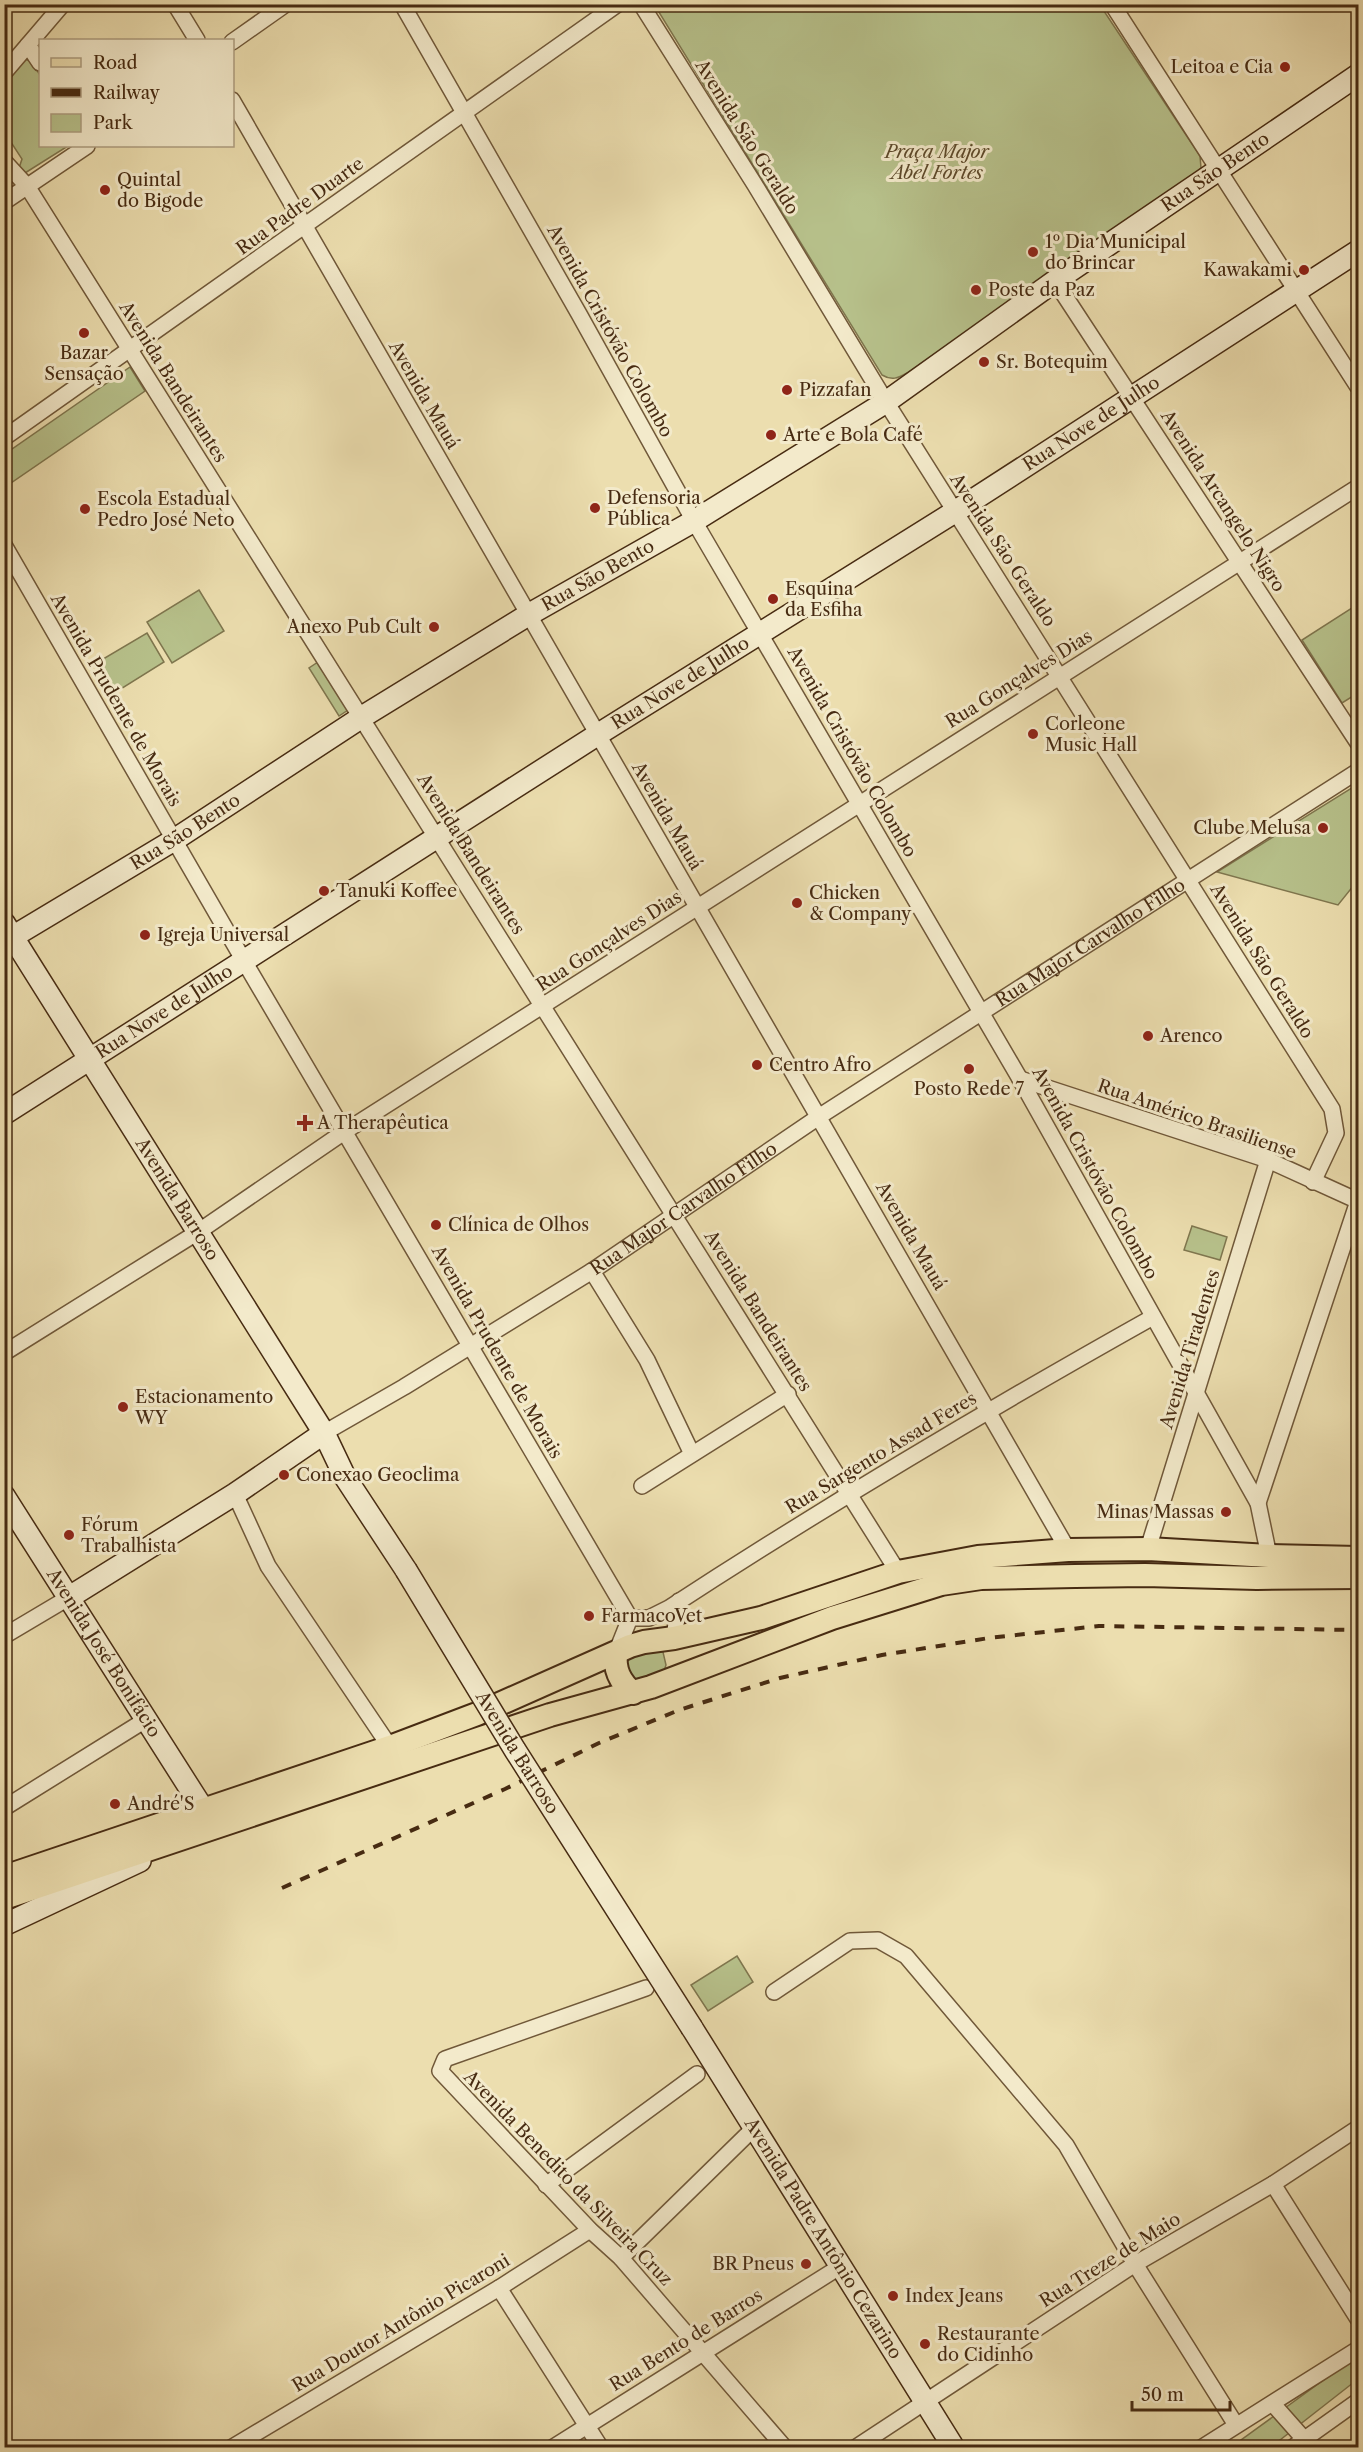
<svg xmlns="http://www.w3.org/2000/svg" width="1363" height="2452" font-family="'Libre Caslon Text',serif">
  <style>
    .green { fill: #b7c18b; stroke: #7f764e; stroke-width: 1.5 }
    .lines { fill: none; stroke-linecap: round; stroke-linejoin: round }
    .street-casing { stroke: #705839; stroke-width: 18 }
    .secondary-casing { stroke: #472b12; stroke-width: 24 }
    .primary-casing { stroke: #472b12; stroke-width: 26 }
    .street { stroke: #f3eacb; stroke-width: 15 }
    .secondary { stroke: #f3eacb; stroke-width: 21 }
    .primary { stroke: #ecdeaf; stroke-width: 22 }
    .rail { stroke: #472b12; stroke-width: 4; stroke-dasharray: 10 10; stroke-linecap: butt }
    .secondary-bridge-casing { stroke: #472b12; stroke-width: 24; stroke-linecap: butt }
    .secondary-bridge { stroke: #f3eacb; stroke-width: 21 }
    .poi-dot { fill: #8f2418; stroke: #f3eacb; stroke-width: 2 }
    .labels { text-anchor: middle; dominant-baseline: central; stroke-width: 6; stroke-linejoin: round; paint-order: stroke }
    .poi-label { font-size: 18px; fill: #472b12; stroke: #f3eacb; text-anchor: start }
    .street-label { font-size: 18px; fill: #472b12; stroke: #f3eacb }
    .park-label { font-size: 18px; font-style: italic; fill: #5d492a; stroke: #f3eacb }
  </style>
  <rect width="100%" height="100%" fill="#ecdeaf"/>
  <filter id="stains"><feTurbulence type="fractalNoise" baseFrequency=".00333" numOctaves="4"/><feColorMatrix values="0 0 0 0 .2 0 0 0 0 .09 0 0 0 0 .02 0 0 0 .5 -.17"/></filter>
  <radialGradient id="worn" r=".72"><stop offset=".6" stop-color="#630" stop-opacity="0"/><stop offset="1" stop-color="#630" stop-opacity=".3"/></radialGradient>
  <!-- green -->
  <g class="green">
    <path d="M 656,5 L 1100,5 L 1200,156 L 1201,168 L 1188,181 L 907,373 C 898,378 892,381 882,375 L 657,9 Z"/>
    <path d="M 24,59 L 31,61 L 40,75 L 40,146 L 68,146 L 25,173 L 19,168 L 22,159 L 5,133 L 5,82 Z"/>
    <path d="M 130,367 L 145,391 L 5,487 L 5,454 Z"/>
    <path d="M 199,590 L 224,631 L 172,663 L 147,622 Z"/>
    <path d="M 1358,604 L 1358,693 L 1342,703 L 1302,640 Z"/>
    <path d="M 147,633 L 164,662 L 116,692 L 98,662 Z"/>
    <path d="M 318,662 L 348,710 L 339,716 L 309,668 Z"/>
    <path d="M 1358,784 L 1358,880 L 1338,905 L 1217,872 Z"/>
    <path d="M 1192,1226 L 1227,1237 L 1220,1260 L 1184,1250 Z"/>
    <path d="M 656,1650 L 663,1652 L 666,1665 L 664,1671 L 635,1681 L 625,1664 C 631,1653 644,1652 656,1650 Z"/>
    <path d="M 737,1956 L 753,1982 L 708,2011 L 691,1985 Z"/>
    <path d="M 1358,2355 L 1358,2379 L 1271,2447 L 1230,2448 Z"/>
  </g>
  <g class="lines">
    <defs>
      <g id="street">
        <path d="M 175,4 L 197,40"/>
        <path d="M 402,4 L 579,314 L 694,521 L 1020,1079 L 1258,1503 L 1269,1556"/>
        <path d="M 641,4 L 755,185 L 886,402 L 1332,1109 L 1336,1133 L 1313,1182"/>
        <path d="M 1112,4 L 1358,387"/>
        <path d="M 232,42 L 286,4"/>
        <path d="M 28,45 L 40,63"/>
        <path d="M 4,73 L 63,4"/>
        <path d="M 232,100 L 1068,1550"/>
        <path d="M 4,161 L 27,186 L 898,1572"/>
        <path d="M 4,202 L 87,146"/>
        <path d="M 1055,281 L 1358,743"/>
        <path d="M 4,438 L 618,4"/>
        <path d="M 4,545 L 244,961 L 630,1618"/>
        <path d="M 1020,1079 L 1268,1160 L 1358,1201 L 1258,1503"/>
        <path d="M 592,1271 L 647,1360 L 692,1454"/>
        <path d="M 4,1353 L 198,1232 L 344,1132 L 1358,487"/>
        <path id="s1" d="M 324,1433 L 404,1387 L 592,1271 L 820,1116 L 1358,771"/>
        <path d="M 642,1486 L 788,1394"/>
        <path d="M 235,1494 L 268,1566 L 390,1747"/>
        <path d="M 1148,1549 L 1268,1160"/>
        <path d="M 630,1618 L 649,1618 L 669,1608 C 827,1505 989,1409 1153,1317"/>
        <path d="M 4,1636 L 68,1598"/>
        <path d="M 674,1638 L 679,1601"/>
        <path d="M 616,1653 L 630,1618"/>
        <path d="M 4,1808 L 147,1719"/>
        <path d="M 646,1988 L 445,2059 L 440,2071 L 590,2230 L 621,2258 L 785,2448"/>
        <path d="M 774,1992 L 850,1941 L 878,1940 L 906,1956 L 1066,2145 L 1135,2264 L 1236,2425"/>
        <path d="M 1273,2184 L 1358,2319"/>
        <path d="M 546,2185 L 697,2074"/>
        <path d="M 621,2258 L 755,2127"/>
        <path d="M 499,2288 L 601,2448"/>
        <path d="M 1273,2404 L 1304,2439"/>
        <path d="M 231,2448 L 499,2288 L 590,2230"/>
        <path d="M 552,2448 L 841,2266"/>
        <path d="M 855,2448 L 1135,2264 L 1273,2184 L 1358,2128"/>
        <path d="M 1201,2448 L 1358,2349"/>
        <path d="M 1292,2448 L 1358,2401"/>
      </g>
      <g id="secondary">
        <path id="s2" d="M 4,923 L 324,1433 L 345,1477 L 406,1570"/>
        <path id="s3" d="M 4,942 L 174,840 L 362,717 L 528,615 L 694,521 L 886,402 L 1055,281 L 1358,75"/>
        <path id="s4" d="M 4,1114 L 597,735 L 956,511 L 1358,251"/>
        <path id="s5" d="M 4,1496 L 203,1809"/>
        <path d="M 68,1598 L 235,1494 L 324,1433"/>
        <path d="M 4,1925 L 140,1861"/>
        <path id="s6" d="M 692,2028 L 954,2448"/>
      </g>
      <g id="primary">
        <path d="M 616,1653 C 614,1670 620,1682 633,1693"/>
        <path d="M 4,1877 L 390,1747 L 477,1714 L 630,1646 L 644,1642 L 674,1638 L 761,1618 L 898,1572 L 978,1557 L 1068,1550 L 1148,1549 L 1269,1556 L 1358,1558"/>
        <path d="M 4,1898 L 550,1715 L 651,1687 L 832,1618 L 941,1584 L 981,1578 L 1075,1576 L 1145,1575 L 1257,1578 L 1358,1577"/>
      </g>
    </defs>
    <!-- street casing -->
    <use href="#street" class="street-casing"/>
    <!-- secondary casing -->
    <use href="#secondary" class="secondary-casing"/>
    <!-- primary casing -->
    <use href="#primary" class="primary-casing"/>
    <!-- street -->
    <use href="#street" class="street"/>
    <!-- secondary -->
    <use href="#secondary" class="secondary"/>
    <!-- primary -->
    <use href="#primary" class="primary"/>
    <!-- rail -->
    <path class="rail" d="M 282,1888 L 505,1789 L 599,1743 L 679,1710 L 780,1678 L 882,1655 L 989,1638 L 1099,1626 L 1358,1630"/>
    <defs>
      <g id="secondary-bridge">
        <path id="s7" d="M 406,1570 L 515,1750 L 692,2028"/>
      </g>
    </defs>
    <!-- secondary-bridge casing -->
    <use href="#secondary-bridge" class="secondary-bridge-casing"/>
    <!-- secondary-bridge -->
    <use href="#secondary-bridge" class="secondary-bridge"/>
  </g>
  <!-- markers -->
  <g class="poi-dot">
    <circle cx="1285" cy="67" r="6"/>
    <circle cx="105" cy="190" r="6"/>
    <circle cx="1033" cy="252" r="6"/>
    <circle cx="1304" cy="270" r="6"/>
    <circle cx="976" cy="290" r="6"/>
    <circle cx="84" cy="333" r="6"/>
    <circle cx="984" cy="362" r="6"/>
    <circle cx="787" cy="390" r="6"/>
    <circle cx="771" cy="435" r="6"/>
    <circle cx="595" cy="508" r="6"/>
    <circle cx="85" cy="509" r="6"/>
    <circle cx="773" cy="599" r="6"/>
    <circle cx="434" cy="627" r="6"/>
    <circle cx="1033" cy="734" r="6"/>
    <circle cx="1323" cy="828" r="6"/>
    <circle cx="324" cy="891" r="6"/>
    <circle cx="797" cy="903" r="6"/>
    <circle cx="145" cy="935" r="6"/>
    <circle cx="1148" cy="1036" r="6"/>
    <circle cx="757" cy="1065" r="6"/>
    <circle cx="969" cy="1069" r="6"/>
    <path d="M302 1114h6v6h6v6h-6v6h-6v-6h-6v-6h6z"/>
    <circle cx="436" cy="1225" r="6"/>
    <circle cx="123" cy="1407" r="6"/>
    <circle cx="284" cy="1475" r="6"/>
    <circle cx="1226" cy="1512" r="6"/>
    <circle cx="69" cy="1535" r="6"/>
    <circle cx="589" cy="1616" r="6"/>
    <circle cx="115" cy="1804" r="6"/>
    <circle cx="806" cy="2264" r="6"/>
    <circle cx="893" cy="2296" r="6"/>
    <circle cx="925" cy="2344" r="6"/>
  </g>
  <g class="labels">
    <!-- poi labels -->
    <g class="poi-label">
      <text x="1273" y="67" text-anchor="end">Leitoa e Cia</text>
      <text x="117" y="180">Quintal<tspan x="117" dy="21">do Bigode</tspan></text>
      <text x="1045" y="242">1º Dia Municipal<tspan x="1045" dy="21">do Brincar</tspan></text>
      <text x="1292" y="270" text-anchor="end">Kawakami</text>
      <text x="988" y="290">Poste da Paz</text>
      <text x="84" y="353" text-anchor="middle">Bazar<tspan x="84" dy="21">Sensação</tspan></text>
      <text x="996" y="362">Sr. Botequim</text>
      <text x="799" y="390">Pizzafan</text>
      <text x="783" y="435">Arte e Bola Café</text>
      <text x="607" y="498">Defensoria<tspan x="607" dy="21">Pública</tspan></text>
      <text x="97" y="499">Escola Estadual<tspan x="97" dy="21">Pedro José Neto</tspan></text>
      <text x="785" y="589">Esquina<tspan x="785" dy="21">da Esfiha</tspan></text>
      <text x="422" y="627" text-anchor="end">Anexo Pub Cult</text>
      <text x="1045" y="724">Corleone<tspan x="1045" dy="21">Music Hall</tspan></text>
      <text x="1311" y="828" text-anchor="end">Clube Melusa</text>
      <text x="336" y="891">Tanuki Koffee</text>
      <text x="809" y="893">Chicken<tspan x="809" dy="21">&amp; Company</tspan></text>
      <text x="157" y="935">Igreja Universal</text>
      <text x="1160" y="1036">Arenco</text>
      <text x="769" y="1065">Centro Afro</text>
      <text x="969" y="1089" text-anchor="middle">Posto Rede 7</text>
      <text x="317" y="1123">A Therapêutica</text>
      <text x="448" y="1225">Clínica de Olhos</text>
      <text x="135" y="1397">Estacionamento<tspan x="135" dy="21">WY</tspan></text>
      <text x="296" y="1475">Conexao Geoclima</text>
      <text x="1214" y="1512" text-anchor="end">Minas Massas</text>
      <text x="81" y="1525">Fórum<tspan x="81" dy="21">Trabalhista</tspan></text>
      <text x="601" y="1616">FarmacoVet</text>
      <text x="127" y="1804">André'S</text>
      <text x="794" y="2264" text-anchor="end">BR Pneus</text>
      <text x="905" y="2296">Index Jeans</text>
      <text x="937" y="2334">Restaurante<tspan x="937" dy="21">do Cidinho</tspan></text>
    </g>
    <!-- street labels -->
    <g class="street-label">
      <text transform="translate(747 137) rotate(58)">Avenida São Geraldo</text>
      <text stroke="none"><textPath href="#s3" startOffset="1436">Rua São Bento</textPath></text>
      <text transform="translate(300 206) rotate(-36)">Rua Padre Duarte</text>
      <text transform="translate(610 331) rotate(61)">Avenida Cristóvão Colombo</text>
      <text transform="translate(173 382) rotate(58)">Avenida Bandeirantes</text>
      <text transform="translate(424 395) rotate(60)">Avenida Mauá</text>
      <text stroke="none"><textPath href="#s4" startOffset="1288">Rua Nove de Julho</textPath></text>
      <text transform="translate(1223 501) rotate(57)">Avenida Arcangelo Nigro</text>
      <text transform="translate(1003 550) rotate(57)">Avenida São Geraldo</text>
      <text stroke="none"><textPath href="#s3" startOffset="698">Rua São Bento</textPath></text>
      <text transform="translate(1019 679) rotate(-32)">Rua Gonçalves Dias</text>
      <text stroke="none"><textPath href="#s4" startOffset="802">Rua Nove de Julho</textPath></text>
      <text transform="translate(116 700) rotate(60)">Avenida Prudente de Morais</text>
      <text transform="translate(852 752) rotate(60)">Avenida Cristóvão Colombo</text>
      <text transform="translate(667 816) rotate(60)">Avenida Mauá</text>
      <text stroke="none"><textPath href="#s3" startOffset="212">Rua São Bento</textPath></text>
      <text transform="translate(471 854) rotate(58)">Avenida Bandeirantes</text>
      <text transform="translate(609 941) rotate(-33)">Rua Gonçalves Dias</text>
      <text stroke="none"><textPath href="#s1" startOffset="910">Rua Major Carvalho Filho</textPath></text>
      <text transform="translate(1262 961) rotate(58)">Avenida São Geraldo</text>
      <text stroke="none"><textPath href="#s4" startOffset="190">Rua Nove de Julho</textPath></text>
      <text transform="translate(1197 1119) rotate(19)">Rua Américo Brasiliense</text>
      <text transform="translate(1095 1173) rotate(61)">Avenida Cristóvão Colombo</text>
      <text stroke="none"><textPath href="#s2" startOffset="326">Avenida Barroso</textPath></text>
      <text stroke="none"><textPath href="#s1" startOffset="424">Rua Major Carvalho Filho</textPath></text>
      <text transform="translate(911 1236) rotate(60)">Avenida Mauá</text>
      <text transform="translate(758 1311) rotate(58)">Avenida Bandeirantes</text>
      <text transform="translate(1190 1349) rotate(-73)">Avenida Tiradentes</text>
      <text transform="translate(497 1352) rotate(60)">Avenida Prudente de Morais</text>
      <text transform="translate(881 1453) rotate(-31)">Rua Sargento Assad Feres</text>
      <text stroke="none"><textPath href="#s5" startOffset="186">Avenida José Bonifácio</textPath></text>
      <text stroke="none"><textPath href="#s7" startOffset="214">Avenida Barroso</textPath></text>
      <text transform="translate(568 2178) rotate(46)">Avenida Benedito da Silveira Cruz</text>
      <text stroke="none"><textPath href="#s6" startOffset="248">Avenida Padre Antônio Cezarino</textPath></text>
      <text transform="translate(1110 2260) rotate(-32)">Rua Treze de Maio</text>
      <text transform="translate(401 2323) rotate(-31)">Rua Doutor Antônio Picaroni</text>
      <text transform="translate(686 2340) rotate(-32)">Rua Bento de Barros</text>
    </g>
    <!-- park labels -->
    <g class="park-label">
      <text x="937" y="152">Praça Major<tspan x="937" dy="21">Abel Fortes</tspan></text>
    </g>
  </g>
  <!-- margin -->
  <rect width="1363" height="2452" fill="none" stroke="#ecdeaf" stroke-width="24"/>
  <rect x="6" y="6" width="1351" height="2440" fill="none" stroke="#472b12" stroke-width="3"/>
  <rect x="12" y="12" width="1339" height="2428" fill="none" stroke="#472b12" stroke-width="1.5"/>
  <!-- legend -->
  <rect x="39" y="39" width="195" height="108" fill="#f3eacb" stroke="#ae9e81" stroke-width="1.5"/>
  <rect x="51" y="58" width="30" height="9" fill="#ecdeaf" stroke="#ae9e81" stroke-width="1.5"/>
  <text x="93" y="69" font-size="18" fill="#472b12">Road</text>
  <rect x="51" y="88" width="30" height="9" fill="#472b12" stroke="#ae9e81" stroke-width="1.5"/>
  <text x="93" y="99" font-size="18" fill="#472b12">Railway</text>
  <rect x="51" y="114" width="30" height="18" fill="#b7c18b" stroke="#ae9e81" stroke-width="1.5"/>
  <text x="93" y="129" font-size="18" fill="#472b12">Park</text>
  <!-- scale -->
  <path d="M1132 2401v9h98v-9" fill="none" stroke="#472b12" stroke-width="3"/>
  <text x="1141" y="2401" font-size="18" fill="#472b12" stroke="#f3eacb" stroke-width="4.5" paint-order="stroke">50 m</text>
  <rect width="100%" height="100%" filter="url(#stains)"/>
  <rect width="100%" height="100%" fill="url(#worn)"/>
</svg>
